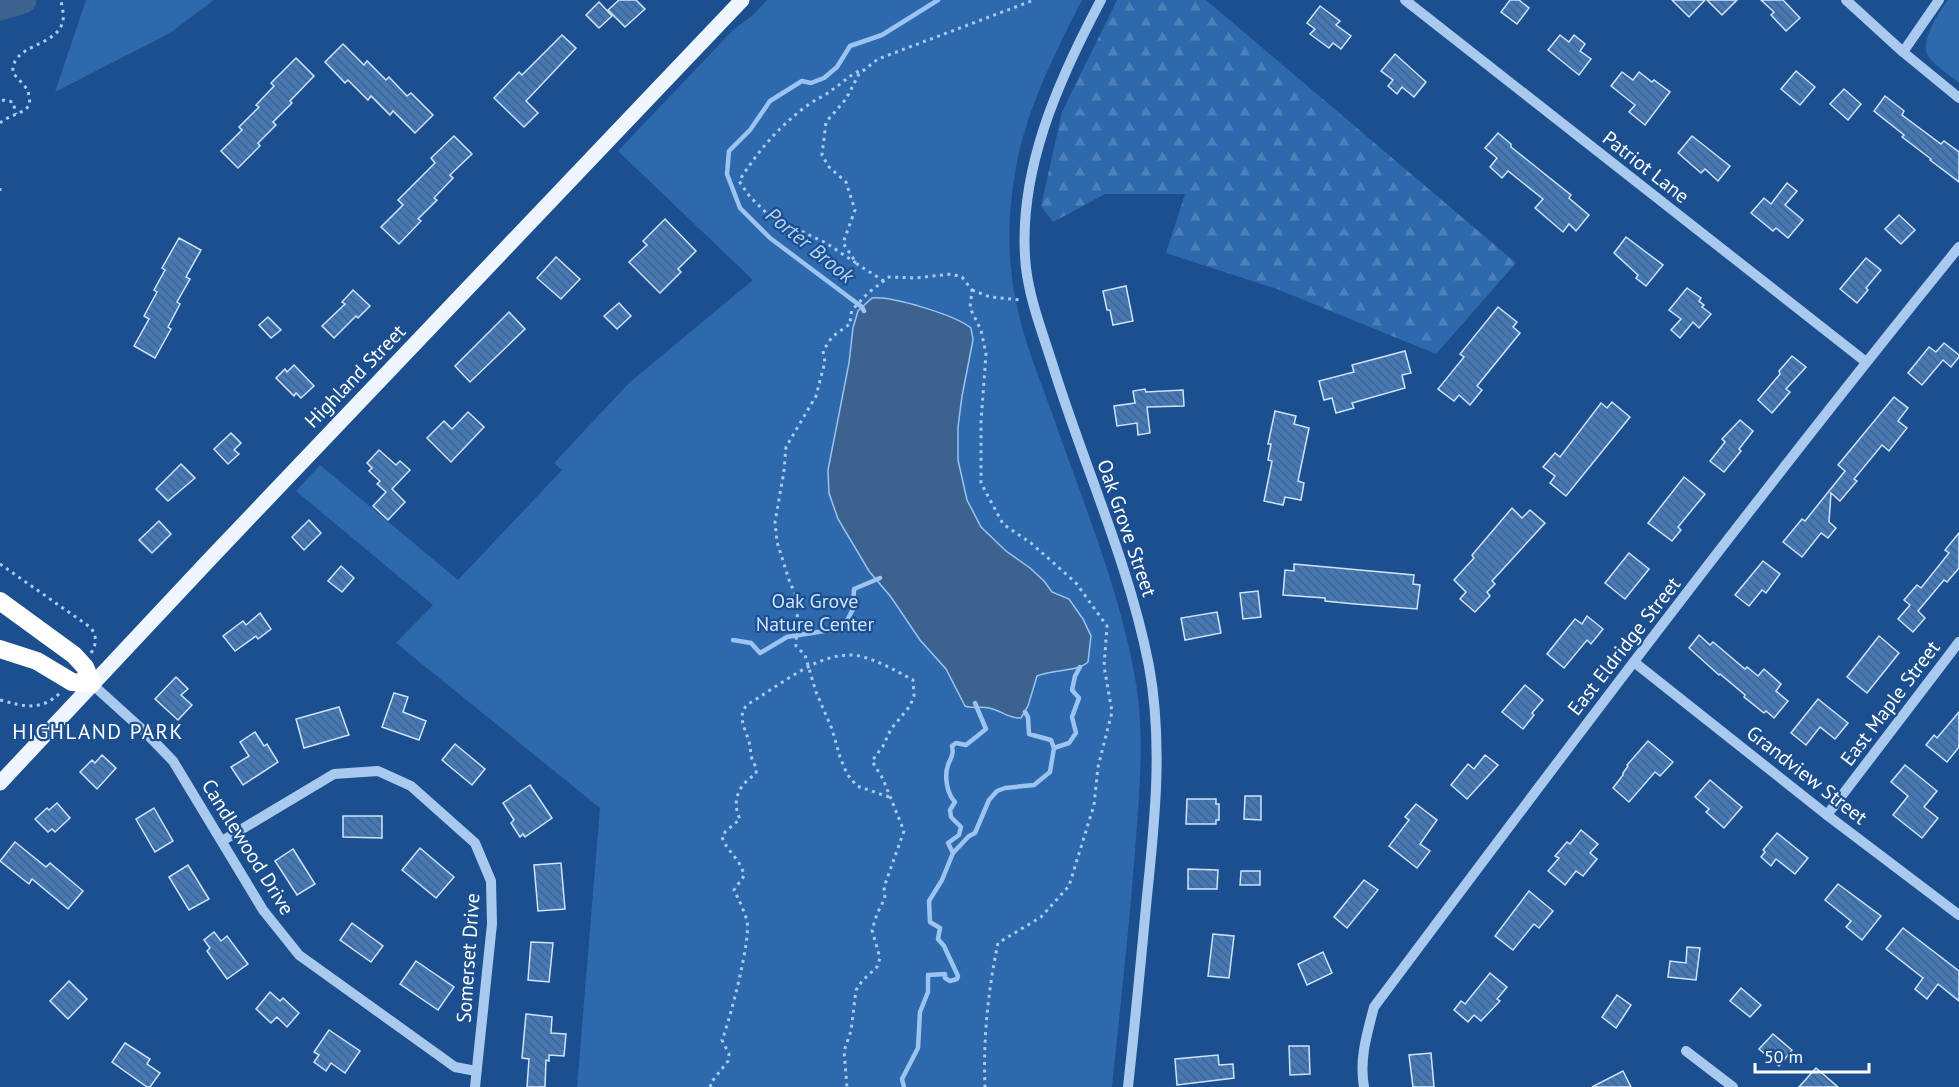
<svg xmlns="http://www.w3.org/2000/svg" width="1959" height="1087" font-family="'PT Sans',sans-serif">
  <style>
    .forest { fill: url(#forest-firs) }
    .park { fill: #2e69ad }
    .water { fill: #3c6290; stroke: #9cc4f0; stroke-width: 1.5 }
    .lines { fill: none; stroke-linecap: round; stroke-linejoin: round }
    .stream { stroke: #9cc4f0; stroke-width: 4.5 }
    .river { stroke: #3c6290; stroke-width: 27 }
    .building { fill: url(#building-back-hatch); stroke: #cfe3fa; stroke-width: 1.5 }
    .path { stroke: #a9c9ee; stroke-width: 3; stroke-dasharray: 3 4.5; stroke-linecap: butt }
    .minor { stroke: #a9c9ee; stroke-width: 10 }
    .major { stroke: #f0f6ff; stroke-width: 15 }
    .highway { stroke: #fff; stroke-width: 18 }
    .labels { text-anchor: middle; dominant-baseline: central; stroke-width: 4.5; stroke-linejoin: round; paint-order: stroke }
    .street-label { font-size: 20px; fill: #fff; stroke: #1b4f8f }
    .park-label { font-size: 20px; fill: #cfe3fa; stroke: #1b4f8f }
    .water-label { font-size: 21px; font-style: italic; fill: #b5d3f5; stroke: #1b4f8f }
    .neighbourhood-label { font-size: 21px; letter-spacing: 1.5px; fill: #fff; stroke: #1b4f8f }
  </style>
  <defs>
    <pattern id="forest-firs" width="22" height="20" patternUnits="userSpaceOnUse" patternTransform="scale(1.5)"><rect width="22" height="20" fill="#2e69ad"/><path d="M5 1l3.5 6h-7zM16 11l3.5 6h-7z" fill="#4d80b9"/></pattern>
    <pattern id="building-back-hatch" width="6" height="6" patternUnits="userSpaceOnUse" patternTransform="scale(1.5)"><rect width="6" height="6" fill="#4478b7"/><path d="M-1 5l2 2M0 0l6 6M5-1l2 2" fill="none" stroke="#486282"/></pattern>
  </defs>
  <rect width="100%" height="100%" fill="#1b4f8f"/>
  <!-- forest -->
  <path class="forest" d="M 1117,0 L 1206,0 L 1516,263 L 1436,354 L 1277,289 L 1166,253 L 1185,194 L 1105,194 L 1053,222 L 1041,206 L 1062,112 Z"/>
  <!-- park -->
  <g class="park">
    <path d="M 86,0 L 214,0 L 170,33 L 55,92 Z"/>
    <path d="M 767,0 L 1082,0 C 1054,55 1025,112 1015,173 C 1008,213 1007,256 1015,296 C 1022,338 1040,379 1054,419 C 1084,505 1121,593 1136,683 C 1145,738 1139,796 1135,851 C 1129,930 1120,1009 1112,1087 L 577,1087 L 600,808 L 396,643 L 433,605 L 296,491 L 320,465 L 458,580 L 562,470 L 554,463 L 630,382 L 753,280 L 618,151 L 734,29 L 752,16 Z"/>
    <path d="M 1948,0 L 1959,0 L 1959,83 C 1950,75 1936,67 1929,57 C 1918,43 1939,12 1948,0 Z"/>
  </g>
  <!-- water -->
  <path class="water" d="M 872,298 C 892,296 955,315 971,328 L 973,340 L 962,396 L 958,427 L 958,460 L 967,500 L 981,527 L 1006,551 L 1030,568 L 1044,581 L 1052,592 L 1069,599 L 1083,619 L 1091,636 L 1088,662 C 1077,672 1053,669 1037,676 L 1028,706 L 1021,718 C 1009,719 1001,710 989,708 C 981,706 973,709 965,706 L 946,669 L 920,640 L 891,597 L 869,571 L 838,519 L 829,493 L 828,470 L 849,363 L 853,328 L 858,311 Z"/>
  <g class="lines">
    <!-- stream -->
    <g class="stream">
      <path d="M 864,311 L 862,307 L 770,238 L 740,208 L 727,174 L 729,151 L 750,130 L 770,101 L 802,81 L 811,83 L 824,78 L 837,67 L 850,46 L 882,35 L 938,0"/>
      <path d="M 733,640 L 751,643 L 760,653 L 787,637 L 843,628 L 853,609 L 854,589 L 880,578"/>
      <path d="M 1054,748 L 1069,743 L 1076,733 L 1072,717 L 1079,698 L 1072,690 L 1075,676 L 1080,667"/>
      <path d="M 953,853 L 948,843 L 959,835 L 961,827 L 951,817 L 950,810 L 955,802 C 947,794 944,776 948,765 C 951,757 954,755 952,746 L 956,743 L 966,745 L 986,729 L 975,703"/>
      <path d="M 904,1087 L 902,1079 L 918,1048 L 920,1012 L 928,992 L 928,975 L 945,974 L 945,978 L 950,981 L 957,979 L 958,976 L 944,946 L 938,939 L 940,928 L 930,922 L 929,901 L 942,880 L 953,853 L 969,836 L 975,833 L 989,800 L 997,791 L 1005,788 L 1034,785 L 1050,772 L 1054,748 L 1051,740 L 1029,734 L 1028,717 L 1025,712"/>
    </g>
    <!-- river -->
    <path class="river" d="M 0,7 L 23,0"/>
  </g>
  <!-- building -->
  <g class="building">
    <path d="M 619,0 L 636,0 L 645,9 L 625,27 L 608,10 Z"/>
    <path d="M 1510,0 L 1519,0 L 1529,8 L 1517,24 L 1501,12 Z"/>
    <path d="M 1672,0 L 1705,0 L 1689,17 Z"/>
    <path d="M 1707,0 L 1737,0 L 1722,15 Z"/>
    <path d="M 1761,0 L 1783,0 L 1800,18 L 1786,31 L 1771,15 L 1774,12 Z"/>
    <path d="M 599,2 L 612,16 L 599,28 L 586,15 Z"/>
    <path d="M 1320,6 L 1340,21 L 1336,25 L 1351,36 L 1341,49 L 1333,43 L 1329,48 L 1310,34 L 1315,29 L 1307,23 Z"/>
    <path d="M 562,35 L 576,48 L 526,101 L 538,113 L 524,127 L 494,98 L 519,72 L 522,75 Z"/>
    <path d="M 1560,35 L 1569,42 L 1574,35 L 1585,44 L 1580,51 L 1591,59 L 1579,75 L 1548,50 Z"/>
    <path d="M 343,44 L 364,65 L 367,61 L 386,80 L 389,77 L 407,96 L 411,93 L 433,115 L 415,133 L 393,111 L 390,115 L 371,96 L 368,100 L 348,80 L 345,83 L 325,62 Z"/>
    <path d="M 1395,54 L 1426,82 L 1414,97 L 1402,87 L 1397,94 L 1388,86 L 1393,80 L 1381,71 Z"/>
    <path d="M 296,58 L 314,76 L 290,101 L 292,103 L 273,122 L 276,125 L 258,143 L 260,146 L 238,168 L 221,151 L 242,130 L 239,127 L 259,107 L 256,105 L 274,86 L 271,83 Z"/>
    <path d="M 1796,71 L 1815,87 L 1800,105 L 1781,89 Z"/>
    <path d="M 1622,72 L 1633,80 L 1639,72 L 1652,82 L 1654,80 L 1670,92 L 1645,125 L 1629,112 L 1635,105 L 1611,86 Z"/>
    <path d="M 1844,89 L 1861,104 L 1848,120 L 1830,104 Z"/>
    <path d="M 1885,96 L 1904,111 L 1902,115 L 1941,144 L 1944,141 L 1959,152 L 1959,182 L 1930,160 L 1931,159 L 1902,137 L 1904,135 L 1874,111 Z"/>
    <path d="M 1498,133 L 1511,144 L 1511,147 L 1571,195 L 1569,198 L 1589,215 L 1576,231 L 1569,224 L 1563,232 L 1535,208 L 1543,199 L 1508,171 L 1502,178 L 1490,167 L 1497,158 L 1485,148 Z"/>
    <path d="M 454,136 L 472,154 L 450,175 L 453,178 L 434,198 L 437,200 L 418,219 L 421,221 L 399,244 L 381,227 L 403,205 L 398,200 L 435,163 L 431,158 Z"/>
    <path d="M 1692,136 L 1730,166 L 1718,181 L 1705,169 L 1701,173 L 1678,153 Z"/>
    <path d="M 1787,183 L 1797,191 L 1785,205 L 1803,220 L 1788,238 L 1776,228 L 1773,231 L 1751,213 L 1764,198 L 1771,204 Z"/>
    <path d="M 1899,215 L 1915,230 L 1901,244 L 1885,229 Z"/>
    <path d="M 665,219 L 696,251 L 678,269 L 681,272 L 660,293 L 629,262 L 647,245 L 643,241 Z"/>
    <path d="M 1626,237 L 1663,265 L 1646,286 L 1636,278 L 1638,275 L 1614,253 Z"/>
    <path d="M 179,238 L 201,250 L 186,277 L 190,279 L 177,302 L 180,304 L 168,327 L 171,329 L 155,358 L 134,346 L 149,319 L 144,316 L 157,292 L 154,290 L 165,270 L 162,268 Z"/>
    <path d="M 556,257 L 580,279 L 561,299 L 537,278 Z"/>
    <path d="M 1866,258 L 1881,270 L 1866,288 L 1868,290 L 1857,303 L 1840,289 Z"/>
    <path d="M 1126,286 L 1133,321 L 1113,325 L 1110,310 L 1107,310 L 1103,291 Z"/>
    <path d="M 1687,288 L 1701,298 L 1699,301 L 1704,305 L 1702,307 L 1711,314 L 1699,328 L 1693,322 L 1680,338 L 1671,330 L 1681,319 L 1669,310 Z"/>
    <path d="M 353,290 L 370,306 L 358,318 L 356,316 L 334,338 L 322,326 L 345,304 L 342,302 Z"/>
    <path d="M 619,303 L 631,316 L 617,329 L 604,316 Z"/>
    <path d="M 1498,307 L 1517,322 L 1513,327 L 1520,333 L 1477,386 L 1482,390 L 1470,405 L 1459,395 L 1454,401 L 1438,389 L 1464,357 L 1460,354 Z"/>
    <path d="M 509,312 L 525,329 L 470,382 L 455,366 Z"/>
    <path d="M 268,317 L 281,330 L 271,338 L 259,325 Z"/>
    <path d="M 1944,343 L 1959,355 L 1959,357 L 1951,367 L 1943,360 L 1922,385 L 1908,373 L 1929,347 L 1936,352 Z"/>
    <path d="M 1405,351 L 1411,373 L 1402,375 L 1405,388 L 1352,403 L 1354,408 L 1336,413 L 1332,398 L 1324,400 L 1319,381 L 1354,372 L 1352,365 Z"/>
    <path d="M 1792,356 L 1806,367 L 1786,389 L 1790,392 L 1772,413 L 1758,400 L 1780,374 L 1779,371 Z"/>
    <path d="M 294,365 L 314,386 L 301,398 L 296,393 L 294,396 L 276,378 L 285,369 L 287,372 Z"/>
    <path d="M 1145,389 L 1146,392 L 1183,390 L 1184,406 L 1147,407 L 1150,433 L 1138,435 L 1137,423 L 1117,426 L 1114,406 L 1135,403 L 1133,391 Z"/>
    <path d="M 1894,397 L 1908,408 L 1898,421 L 1907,428 L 1889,451 L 1882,445 L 1854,479 L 1857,481 L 1840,501 L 1831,493 L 1829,522 L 1836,528 L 1828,538 L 1821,533 L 1802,557 L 1783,542 L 1802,519 L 1805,521 L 1845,471 L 1838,465 Z"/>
    <path d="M 1612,402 L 1630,417 L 1566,496 L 1550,483 L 1555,476 L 1543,467 L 1555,453 L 1560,457 L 1601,403 L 1607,408 Z"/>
    <path d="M 1275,411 L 1296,416 L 1294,424 L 1309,428 L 1298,481 L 1304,483 L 1301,500 L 1285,497 L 1283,505 L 1264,501 L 1272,461 L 1268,460 L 1271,444 L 1268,444 Z"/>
    <path d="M 468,412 L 484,427 L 451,462 L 427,438 L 444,421 L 452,429 Z"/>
    <path d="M 1740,420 L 1753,431 L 1739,449 L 1741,451 L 1724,472 L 1710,461 L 1725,442 L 1722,439 Z"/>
    <path d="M 231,433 L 241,443 L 234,450 L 239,454 L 228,464 L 214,449 Z"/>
    <path d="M 379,450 L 396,465 L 400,461 L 410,470 L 392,489 L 405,502 L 388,520 L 373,506 L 386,492 L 377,484 L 380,481 L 369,471 L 372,468 L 367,463 Z"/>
    <path d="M 181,464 L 195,478 L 168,501 L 156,489 Z"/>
    <path d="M 1684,477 L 1705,494 L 1678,527 L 1681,530 L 1672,541 L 1648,523 Z"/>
    <path d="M 1512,508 L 1522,518 L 1530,510 L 1545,523 L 1492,581 L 1495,584 L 1487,592 L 1490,596 L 1475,612 L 1460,599 L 1466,592 L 1454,580 L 1474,558 L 1472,555 Z"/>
    <path d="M 309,520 L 321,533 L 304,550 L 292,537 Z"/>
    <path d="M 159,521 L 171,534 L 152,553 L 139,540 Z"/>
    <path d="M 1959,533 L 1959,568 L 1947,582 L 1944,580 L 1918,611 L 1925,618 L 1913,632 L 1898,619 L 1910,605 L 1904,600 L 1917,585 L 1921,588 L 1949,553 L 1945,550 Z"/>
    <path d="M 1629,553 L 1649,569 L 1625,599 L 1605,583 Z"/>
    <path d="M 1763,561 L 1780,574 L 1766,593 L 1762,590 L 1749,606 L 1735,595 Z"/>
    <path d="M 1294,564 L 1414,575 L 1413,584 L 1420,585 L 1417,609 L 1355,604 L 1325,601 L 1325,598 L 1283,595 L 1285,570 L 1294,571 Z"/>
    <path d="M 341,566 L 354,578 L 342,592 L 328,581 Z"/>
    <path d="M 1258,591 L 1261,617 L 1243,619 L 1240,593 Z"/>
    <path d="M 1217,612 L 1221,633 L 1185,640 L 1181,618 Z"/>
    <path d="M 260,613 L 271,629 L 258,639 L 256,636 L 235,651 L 223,636 L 243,621 L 246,625 Z"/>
    <path d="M 1587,616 L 1603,629 L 1591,644 L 1587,640 L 1564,668 L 1547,654 L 1575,619 L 1582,624 Z"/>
    <path d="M 1699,635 L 1710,645 L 1713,642 L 1745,669 L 1747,667 L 1758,676 L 1764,669 L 1781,684 L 1776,691 L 1788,701 L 1774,718 L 1766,711 L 1764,713 L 1744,697 L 1745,695 L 1720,674 L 1719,675 L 1689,648 Z"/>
    <path d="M 1879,636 L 1899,653 L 1867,693 L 1847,677 Z"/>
    <path d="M 176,677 L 188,689 L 181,695 L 192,705 L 178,720 L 155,699 Z"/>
    <path d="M 1525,685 L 1543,700 L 1532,713 L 1534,715 L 1523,729 L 1502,712 Z"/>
    <path d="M 394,693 L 408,697 L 403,712 L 426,721 L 419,740 L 382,727 Z"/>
    <path d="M 1818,699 L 1848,723 L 1835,739 L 1820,727 L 1806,745 L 1791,733 Z"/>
    <path d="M 339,707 L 349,735 L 304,748 L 296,719 Z"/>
    <path d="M 1959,712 L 1959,747 L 1947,762 L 1926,745 L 1934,735 L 1937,738 Z"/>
    <path d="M 255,732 L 264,746 L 267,744 L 278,762 L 243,785 L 231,767 L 249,756 L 240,742 Z"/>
    <path d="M 1648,741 L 1673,762 L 1660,776 L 1655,772 L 1629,802 L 1613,788 L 1623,775 L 1623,773 L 1628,766 L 1627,765 Z"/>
    <path d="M 455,744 L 485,769 L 472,785 L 442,760 Z"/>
    <path d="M 102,755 L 116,768 L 97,789 L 80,772 L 92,760 L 95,763 Z"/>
    <path d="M 1485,755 L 1498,765 L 1467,799 L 1451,785 L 1468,764 L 1474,769 Z"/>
    <path d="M 1905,765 L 1937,791 L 1924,807 L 1938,818 L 1922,838 L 1893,815 L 1908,796 L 1891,782 Z"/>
    <path d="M 1710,780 L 1742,807 L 1724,828 L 1706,812 L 1709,809 L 1695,797 Z"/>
    <path d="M 530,785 L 552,818 L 525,837 L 523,834 L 520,837 L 511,823 L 514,820 L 503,803 Z"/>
    <path d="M 1245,796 L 1261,796 L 1261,820 L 1244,819 Z"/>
    <path d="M 1187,799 L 1216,799 L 1216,804 L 1219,804 L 1219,820 L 1216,820 L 1216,824 L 1186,824 Z"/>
    <path d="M 57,803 L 70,818 L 55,832 L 52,829 L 48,832 L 35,819 L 47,808 L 49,810 Z"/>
    <path d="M 1416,804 L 1437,820 L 1420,844 L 1430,851 L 1417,868 L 1389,846 L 1409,820 L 1405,817 Z"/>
    <path d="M 154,808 L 173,841 L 155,852 L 136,819 Z"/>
    <path d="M 343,816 L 382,816 L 382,838 L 343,837 Z"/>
    <path d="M 1581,830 L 1598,844 L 1590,853 L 1597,859 L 1583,876 L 1576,871 L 1565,885 L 1548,871 L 1559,858 L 1555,856 L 1567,842 L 1570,844 Z"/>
    <path d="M 1777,833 L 1808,858 L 1795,874 L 1776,859 L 1771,866 L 1761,857 L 1765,852 L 1763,850 Z"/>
    <path d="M 15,842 L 46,867 L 50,863 L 83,891 L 68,909 L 32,879 L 29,884 L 0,861 Z"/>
    <path d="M 420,848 L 454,877 L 436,898 L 402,870 Z"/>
    <path d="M 293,849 L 315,884 L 297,895 L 275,861 Z"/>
    <path d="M 561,863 L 565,909 L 538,911 L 534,865 Z"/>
    <path d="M 188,865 L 209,899 L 189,910 L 169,877 Z"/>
    <path d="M 1188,869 L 1218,870 L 1217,889 L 1188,889 Z"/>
    <path d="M 1241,871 L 1260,871 L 1260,885 L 1240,885 Z"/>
    <path d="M 1364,880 L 1378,890 L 1347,928 L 1334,917 Z"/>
    <path d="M 1838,884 L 1881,916 L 1862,940 L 1846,927 L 1851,921 L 1825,900 Z"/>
    <path d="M 1529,891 L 1553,911 L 1539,928 L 1534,924 L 1513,950 L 1495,936 Z"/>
    <path d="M 352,923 L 383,946 L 371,962 L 340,940 Z"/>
    <path d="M 1903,928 L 1959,971 L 1959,1001 L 1938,984 L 1927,999 L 1915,989 L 1923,978 L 1886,949 Z"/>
    <path d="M 214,932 L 221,941 L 227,936 L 248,964 L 227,979 L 207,951 L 210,948 L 204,940 Z"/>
    <path d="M 1213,934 L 1234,936 L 1229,978 L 1208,976 Z"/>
    <path d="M 531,942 L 553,943 L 549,982 L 528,980 Z"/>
    <path d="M 1687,947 L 1700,948 L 1696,980 L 1668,977 L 1670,961 L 1686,963 Z"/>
    <path d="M 1323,952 L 1332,973 L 1307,985 L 1298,964 Z"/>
    <path d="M 416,961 L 454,987 L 438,1010 L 400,984 Z"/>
    <path d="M 1490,973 L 1507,987 L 1497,999 L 1500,1001 L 1481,1021 L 1474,1015 L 1468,1022 L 1454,1010 L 1461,1001 L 1465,1004 Z"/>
    <path d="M 69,981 L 87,999 L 68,1019 L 50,1001 Z"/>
    <path d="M 1741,988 L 1761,1005 L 1750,1017 L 1730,1001 Z"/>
    <path d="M 270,992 L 280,1001 L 283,998 L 299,1013 L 287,1027 L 277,1017 L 271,1023 L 256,1009 Z"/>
    <path d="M 1617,995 L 1631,1005 L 1616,1028 L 1602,1017 Z"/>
    <path d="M 526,1014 L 552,1017 L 551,1033 L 566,1034 L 564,1056 L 549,1055 L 549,1061 L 546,1060 L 545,1087 L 527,1087 L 529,1059 L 522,1058 Z"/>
    <path d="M 329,1030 L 360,1051 L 345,1073 L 331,1063 L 326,1071 L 314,1062 L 319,1055 L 314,1052 Z"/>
    <path d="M 1773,1034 L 1792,1050 L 1779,1066 L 1759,1049 Z"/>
    <path d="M 125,1043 L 150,1059 L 147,1064 L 160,1073 L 150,1087 L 147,1087 L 112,1062 Z"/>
    <path d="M 1289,1046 L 1309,1046 L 1310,1074 L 1290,1075 Z"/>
    <path d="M 1431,1053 L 1434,1087 L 1413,1087 L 1409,1055 Z"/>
    <path d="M 1218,1055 L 1219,1065 L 1233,1064 L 1234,1078 L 1177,1085 L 1175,1059 Z"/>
    <path d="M 1816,1068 L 1838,1087 L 1799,1087 Z"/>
    <path d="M 1623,1071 L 1631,1087 L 1592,1087 Z"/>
  </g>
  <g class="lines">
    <!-- path -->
    <g class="path">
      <path d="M 2,100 L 13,102 L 16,114"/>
      <path d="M 0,123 C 10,114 23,115 30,104 L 28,90 L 13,73 C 10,45 54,47 62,24 C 65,17 62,8 61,0"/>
      <path d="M 0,188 L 0,191"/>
      <path d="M 856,263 L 826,243 L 799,230 L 778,224 L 750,197 L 739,181 C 758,151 779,126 808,105 C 816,99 825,96 832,90 C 845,81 848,76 863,69"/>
      <path d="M 884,281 L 857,264 L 843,243 L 855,210 L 846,182 L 829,167 L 822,155 L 826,122 L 846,99 L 859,74 L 878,59 L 1034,0"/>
      <path d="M 972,290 L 990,297 L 1020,300"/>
      <path d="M 0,564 L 90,627 C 97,635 97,644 91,653"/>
      <path d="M 0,700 C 23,706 40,712 60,693"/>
      <path d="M 889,797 L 857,786 L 847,774 L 840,757 L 832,729 L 816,692 L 805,655 L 796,646 L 798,599 L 790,583 L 777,542 L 775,522 L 784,471 L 786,447 L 816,396 L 825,362 L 823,351 L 832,337 L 851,323 L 850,318 L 852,310 L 868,293 L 889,277 L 916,278 L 951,274 L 962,277 L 972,290 L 970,308 L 981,330 L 986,354 L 981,422 L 981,483 L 1003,524 L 1031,543 L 1076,583 L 1107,626 L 1104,666 L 1112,712 L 1098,767 L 1094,805 L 1069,886 L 1041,917 L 998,943 C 988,991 983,1039 985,1087"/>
      <path d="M 711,1087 L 710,1084 L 728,1061 L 729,1054 L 722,1040 C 730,1020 751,940 747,921 C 744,910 739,900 734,890 L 744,876 C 741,859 727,852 722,837 L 725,832 L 740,819 C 731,801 739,784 756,774 C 757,766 753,763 751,756 C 750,752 751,749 750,746 C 747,730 735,717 748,704 C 778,687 813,656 848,655 C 868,654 896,671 913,680 L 914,696 L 910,706 L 891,729 L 883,746 L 872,761 L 883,779 L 904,831 L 884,887 L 885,898 L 877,914 L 872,930 L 880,958 L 877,967 L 862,981 L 856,990 L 851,1031 L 844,1051 L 847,1087"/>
    </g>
    <!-- minor -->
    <g class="minor">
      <path d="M 1101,0 C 1058,81 1016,174 1026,268 C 1030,301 1043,334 1053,366 C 1084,466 1129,563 1149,666 C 1163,742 1155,820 1147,896 C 1141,960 1135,1023 1128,1087"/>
      <path d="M 1405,0 L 1866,362"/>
      <path d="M 1846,0 L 1903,52 L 1959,98"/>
      <path d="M 1903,52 L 1939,0"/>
      <path d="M 1634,662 L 1827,815 L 1959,915"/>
      <path d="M 92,684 L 145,732 L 173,761 L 263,910 L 299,955 L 455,1067 L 476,1071"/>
      <path d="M 1827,815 L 1959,642"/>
      <path d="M 222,841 L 334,774 L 378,771 L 411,786 L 475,843 L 491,881 L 492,924 L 475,1087"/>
      <path d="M 1686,1051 L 1733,1087"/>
      <path d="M 1364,1087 C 1359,1059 1367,1034 1374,1007 C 1565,751 1758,495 1959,247"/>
    </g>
    <!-- major -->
    <path class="major" d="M 0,783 L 209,560 L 742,0"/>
    <!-- highway -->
    <path class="highway" d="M 0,601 L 74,655 L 85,667 L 92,684 L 72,682 L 37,661 L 0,649"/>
  </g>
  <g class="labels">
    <!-- street labels -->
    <g class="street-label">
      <text transform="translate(1646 167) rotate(38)">Patriot Lane</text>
      <text transform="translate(355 376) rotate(-46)">Highland Street</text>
      <text transform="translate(1127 528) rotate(71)">Oak Grove Street</text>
      <text transform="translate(1624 646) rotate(-52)">East Eldridge Street</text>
      <text transform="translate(1890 703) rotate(-53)">East Maple Street</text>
      <text transform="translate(1807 775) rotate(38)">Grandview Street</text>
      <text transform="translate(248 847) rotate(58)">Candlewood Drive</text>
      <text transform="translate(468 958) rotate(-86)">Somerset Drive</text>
    </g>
    <!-- park labels -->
    <g class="park-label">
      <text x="815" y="601">Oak Grove<tspan x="815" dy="23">Nature Center</tspan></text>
    </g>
    <!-- water labels -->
    <g class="water-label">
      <text transform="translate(810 245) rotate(39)">Porter Brook</text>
    </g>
    <!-- neighbourhood labels -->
    <g class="neighbourhood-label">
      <text x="98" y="731">HIGHLAND PARK</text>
    </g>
  </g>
  <!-- scale -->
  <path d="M1755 1063v9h114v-9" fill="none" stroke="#ffffff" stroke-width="3"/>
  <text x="1764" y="1063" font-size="18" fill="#ffffff" stroke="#1b4f8f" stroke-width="4.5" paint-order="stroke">50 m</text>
</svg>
